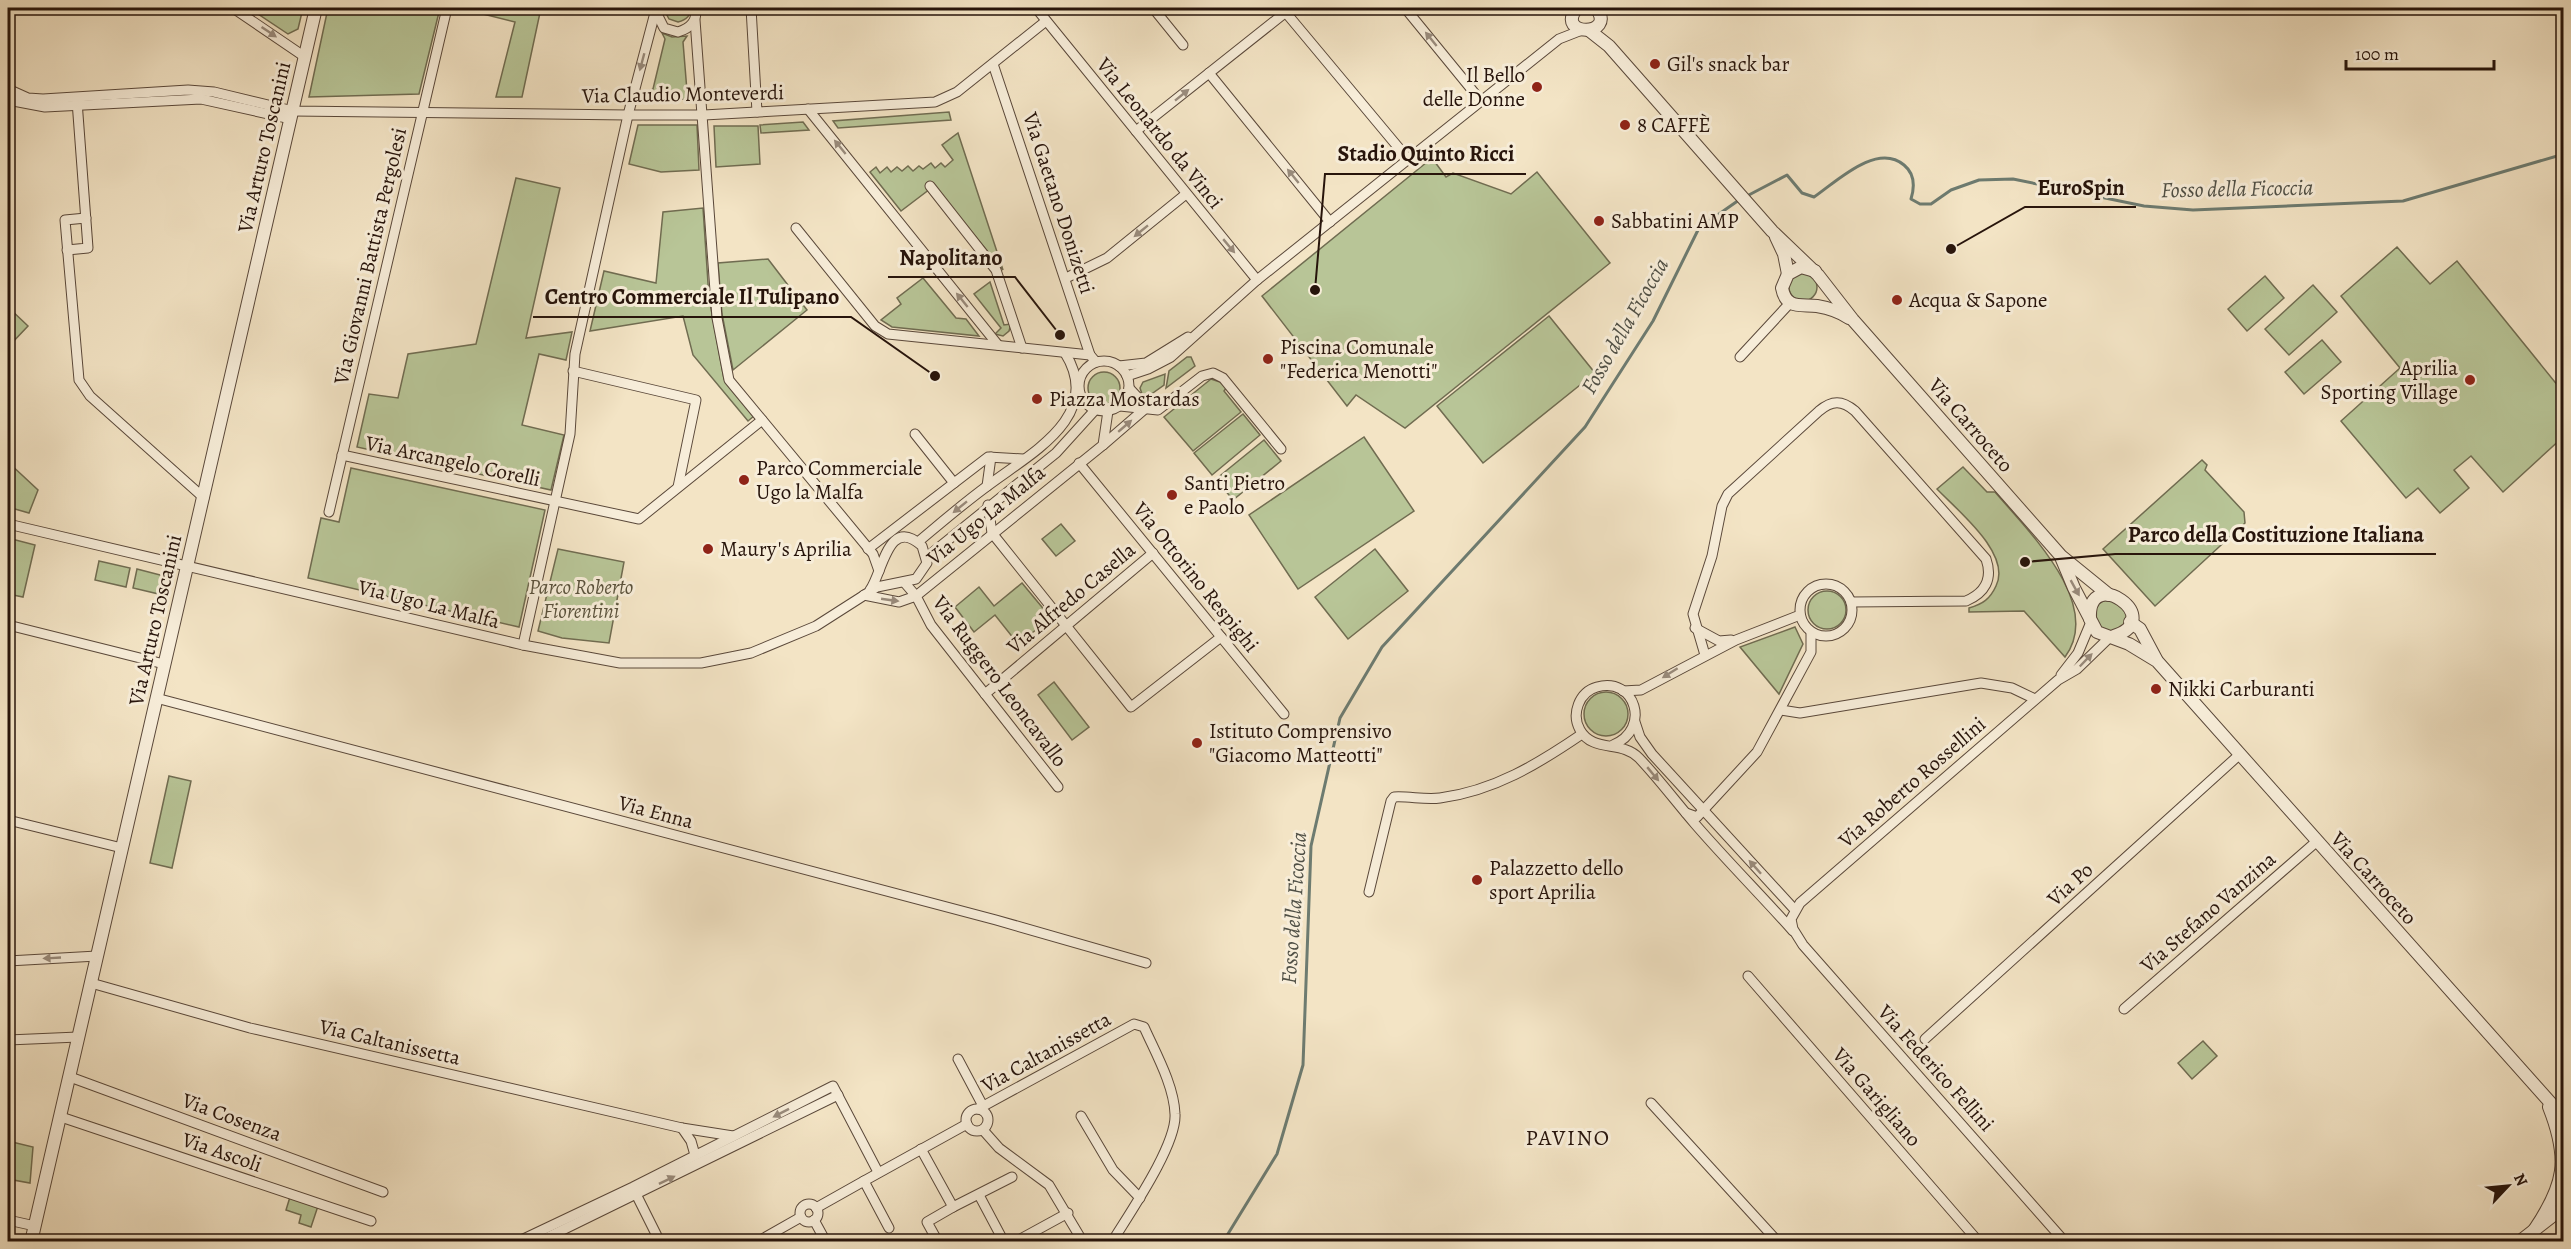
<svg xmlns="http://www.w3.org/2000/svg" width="2571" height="1249" font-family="Alegreya,serif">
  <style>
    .green { fill: #b8c597; stroke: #706c51; stroke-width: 1.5 }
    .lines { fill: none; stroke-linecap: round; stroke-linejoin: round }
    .stream { stroke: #6d7b70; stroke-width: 3 }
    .minor-casing { stroke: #5a483a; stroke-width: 11 }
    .tertiary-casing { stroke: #5a483a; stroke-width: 14 }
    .minor { stroke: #f7edd9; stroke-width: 9 }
    .tertiary { stroke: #f7edd9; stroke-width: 12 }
    .oneway { fill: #998b7c }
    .poi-dot { fill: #8f2418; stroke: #f7edd9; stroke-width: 2 }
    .labels { text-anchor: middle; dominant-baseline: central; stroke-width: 6; stroke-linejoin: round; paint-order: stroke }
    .poi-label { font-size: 21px; fill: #27140b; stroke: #f7edd9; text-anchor: start }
    .street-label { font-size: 21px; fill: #27140b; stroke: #f7edd9 }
    .park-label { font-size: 21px; font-style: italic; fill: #5a523c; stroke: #f7edd9 }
    .water-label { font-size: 22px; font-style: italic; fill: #505046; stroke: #f7edd9 }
    .neighbourhood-label { font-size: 22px; letter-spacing: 1.5px; fill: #27140b; stroke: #f7edd9 }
    .leader { fill: none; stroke: #27140b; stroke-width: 2 }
    .callout-dot { fill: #27140b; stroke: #f7edd9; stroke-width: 2 }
    .callout-label { font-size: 22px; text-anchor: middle; font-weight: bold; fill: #27140b; stroke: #f7edd9; stroke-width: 6; stroke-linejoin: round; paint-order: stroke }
  </style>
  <rect width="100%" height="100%" fill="#f3e4c5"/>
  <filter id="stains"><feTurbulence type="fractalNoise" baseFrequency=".00333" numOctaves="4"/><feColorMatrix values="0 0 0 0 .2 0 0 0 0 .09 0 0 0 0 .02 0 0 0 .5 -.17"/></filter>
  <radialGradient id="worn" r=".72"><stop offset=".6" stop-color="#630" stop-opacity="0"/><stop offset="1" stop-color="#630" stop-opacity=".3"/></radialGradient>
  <!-- green -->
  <g class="green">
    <path d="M 249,8 L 303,8 L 298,29 L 288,34 Z"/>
    <path d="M 328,8 L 440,8 L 419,94 L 309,97 Z"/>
    <path d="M 459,8 L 541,8 L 522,97 L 496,97 L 515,22 Z"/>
    <path d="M 663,8 L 691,8 C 691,16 686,20 678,22 L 669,19 Z"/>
    <path d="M 662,33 L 672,37 L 687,36 L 683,42 L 687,91 L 695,95 L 695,99 L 643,100 L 645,93 L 653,89 L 665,39 Z"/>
    <path d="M 949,112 L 951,120 L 838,128 L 833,121 Z"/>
    <path d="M 803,122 L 809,130 L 761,133 L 760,125 Z"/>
    <path d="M 638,125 L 697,125 L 699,170 L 661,172 L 629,164 Z"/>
    <path d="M 714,126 L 758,126 L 760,164 L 716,167 Z"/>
    <path d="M 958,133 L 1003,270 L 934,186 L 901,211 L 870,172 L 876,167 L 880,173 L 887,167 L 891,172 L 897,167 L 902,171 L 908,166 L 913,171 L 919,166 L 923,169 L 931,163 L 935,168 L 941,163 L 945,167 L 953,160 L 942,145 Z"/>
    <path d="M 1432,158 L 1446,177 L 1453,173 L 1511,194 L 1537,172 L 1610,263 L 1405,428 L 1356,395 L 1347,406 L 1262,296 Z"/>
    <path d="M 516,178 L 560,188 L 526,338 L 572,332 L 566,360 L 539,354 L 522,425 L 564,435 L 551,490 L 357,447 L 369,394 L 398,398 L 408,354 L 476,344 Z"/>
    <path d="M 703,208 L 709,298 L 724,379 L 754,416 L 748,421 L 693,355 L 683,316 L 590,331 L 604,271 L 656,283 L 663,212 Z"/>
    <path d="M 2397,247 L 2430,284 L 2457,261 L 2563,392 L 2563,437 L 2503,492 L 2471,456 L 2454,470 L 2469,488 L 2440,513 L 2418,488 L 2406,498 L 2341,421 L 2400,368 L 2341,296 Z"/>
    <path d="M 768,259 L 807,310 L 733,370 L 722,314 L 718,263 Z"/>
    <circle cx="1803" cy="287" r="14"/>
    <path d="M 2265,276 L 2284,298 L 2247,331 L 2228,309 Z"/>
    <path d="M 923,278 L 956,318 L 966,319 L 979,336 L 892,327 L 881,320 L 901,304 L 897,298 Z"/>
    <path d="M 990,282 L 1004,325 L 1011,324 L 1009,331 L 1003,336 L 995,334 L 1001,328 L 974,294 Z"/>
    <path d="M 2313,285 L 2337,312 L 2289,355 L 2265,329 Z"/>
    <path d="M 8,307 L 28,326 L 8,347 Z"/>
    <path d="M 1549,316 L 1595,373 L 1483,463 L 1437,406 Z"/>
    <path d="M 2322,340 L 2341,362 L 2304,394 L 2285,372 Z"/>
    <path d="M 1187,357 L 1191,357 L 1195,366 L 1166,388 L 1169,371 Z"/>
    <circle cx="1104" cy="388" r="16"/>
    <path d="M 1165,374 L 1164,385 L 1150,395 L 1142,394 L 1140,388 L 1143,382 Z"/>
    <path d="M 1211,379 L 1223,383 L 1227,387 L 1224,391 L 1241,412 L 1193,451 L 1164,417 Z"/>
    <path d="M 1243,414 L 1260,435 L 1212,475 L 1194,453 Z"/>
    <path d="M 1364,437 L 1414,511 L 1298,589 L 1249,515 Z"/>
    <path d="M 1264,440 L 1281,461 L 1233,500 L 1216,479 Z"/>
    <path d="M 2202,460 L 2207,465 L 2205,470 L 2244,512 L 2245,523 L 2155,606 L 2103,549 Z"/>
    <path d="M 8,462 L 38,490 L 29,513 L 8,507 Z"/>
    <path d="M 1963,467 L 1987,492 L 1995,492 C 2028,531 2104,604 2065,657 L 2024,611 L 1969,612 L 1969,608 C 1983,604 1990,599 1996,586 C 2012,554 1958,511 1937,489 Z"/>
    <path d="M 351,468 L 545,510 L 519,627 L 308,578 L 321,518 L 339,522 Z"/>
    <path d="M 1061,524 L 1075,541 L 1056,556 L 1042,539 Z"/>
    <path d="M 8,538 L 35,545 L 23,597 L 8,594 Z"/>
    <path d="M 558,549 L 624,562 L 609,643 L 562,638 L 538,631 Z"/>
    <path d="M 1375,549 L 1408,591 L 1348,639 L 1315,597 Z"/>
    <path d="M 99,561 L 130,568 L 126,587 L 95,580 Z"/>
    <path d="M 137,569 L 168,577 L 163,595 L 133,588 Z"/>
    <path d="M 1022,583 L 1051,618 L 1018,644 L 995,615 L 974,632 L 955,607 L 979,587 L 994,606 Z"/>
    <circle cx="1827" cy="610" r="19"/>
    <path d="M 2117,596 L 2130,622 L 2106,636 L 2090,614 L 2093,605 Z"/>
    <path d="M 1795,627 L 1803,644 L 1779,694 L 1740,647 Z"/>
    <path d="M 1054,682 L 1089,727 L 1072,740 L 1038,695 Z"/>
    <circle cx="1606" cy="714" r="22"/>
    <path d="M 169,776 L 191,781 L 172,868 L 150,863 Z"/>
    <path d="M 2203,1041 L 2217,1056 L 2192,1079 L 2178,1063 Z"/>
    <path d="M 8,1141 L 33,1147 L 30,1183 L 8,1179 Z"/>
    <path d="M 290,1197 L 318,1206 L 311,1227 L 299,1223 L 301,1215 L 286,1210 Z"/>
  </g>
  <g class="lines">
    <!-- stream -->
    <g class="stream">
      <path d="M 1745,197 L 1787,175 L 1802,193 L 1814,197 C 1837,181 1877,142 1904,165 C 1915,174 1915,186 1911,199 L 1920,204 L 1931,204 L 1951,190 L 1979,180 L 2013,179 L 2144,206 L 2193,210 L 2403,201 L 2564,154"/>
      <path d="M 1223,1242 L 1277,1154 L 1303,1065 L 1311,846 L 1340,718 L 1382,647 L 1585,427 L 1653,321 L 1699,228 L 1739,200"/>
    </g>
    <defs>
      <g id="minor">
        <path d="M 233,8 L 305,57"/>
        <path d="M 751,8 L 757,112"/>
        <path d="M 1036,8 L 1257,280"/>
        <path d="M 1153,8 L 1183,45"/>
        <path d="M 1282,8 L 1408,159"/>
        <path d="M 1405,8 L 1481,101"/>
        <path d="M 656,12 L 664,28 L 678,32 C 691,28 697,21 696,8"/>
        <path d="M 695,20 L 717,318 L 729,380 L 873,554 L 879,571"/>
        <path d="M 993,64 L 1090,355"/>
        <path d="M 1209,73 L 1330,222"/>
        <path d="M 8,89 L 28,98 L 43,99 L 188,90 L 214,92 L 293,111 L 628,115 L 704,115 L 935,102 L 957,92 L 1046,21"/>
        <path d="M 8,100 L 45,107 L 201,99 L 291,119"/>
        <path d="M 808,109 L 998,345"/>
        <path d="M 1136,131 L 1286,12"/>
        <path d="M 930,186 L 996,270 L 1022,348"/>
        <path d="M 86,218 L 65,220 L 79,380 L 90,396 L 204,498"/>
        <path d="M 796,228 L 875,326 L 888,334 L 1090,355 L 1096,362"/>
        <path d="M 67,250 L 88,248 L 77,101"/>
        <path d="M 1066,278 L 1107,258 L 1186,194"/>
        <path d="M 1740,357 L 1790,303"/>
        <circle cx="1104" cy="386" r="25"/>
        <path d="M 1119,366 L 1146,363 L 1188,337"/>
        <path d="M 573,371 L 696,400 L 678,487"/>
        <path d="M 1127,376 L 1148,369 L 1171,357 L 1257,280 L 1559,39 L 1582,30"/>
        <path d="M 1129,388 L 1147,407"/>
        <path d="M 1120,406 L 1158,410 L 1202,376 L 1213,373 L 1223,378 L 1281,449"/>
        <path d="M 915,434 L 954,483"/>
        <path d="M 1103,445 L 1147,407"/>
        <path d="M 342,455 L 639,519 L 762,420"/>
        <path d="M 1079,463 L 1284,714"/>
        <path d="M 987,486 L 991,457"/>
        <path d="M 988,505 L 992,533 L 1131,707 L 1221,637"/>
        <path d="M 329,512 L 447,8"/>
        <path d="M 8,524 L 523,645 L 620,663 L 701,663 L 751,653 L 816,626 L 877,587 L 916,579 L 927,563 L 922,546 C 888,515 883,572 870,590"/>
        <path d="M 918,542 C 942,522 965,502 990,484 C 1033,452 1104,415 1065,353"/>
        <path d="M 868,549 L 988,457 L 1023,459"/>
        <path d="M 927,557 L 1056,453 L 1095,410"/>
        <path d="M 904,582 L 916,596 L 1103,445 L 1108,411"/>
        <circle cx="1826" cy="610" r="26"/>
        <path d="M 864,595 L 899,602 L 916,596 L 931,625 L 1058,787"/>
        <path d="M 8,625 L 164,664"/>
        <path d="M 1695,628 L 1719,641 L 1731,640"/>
        <path d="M 523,645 L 570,434 L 575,354 L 628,115 L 656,9"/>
        <path d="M 1705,655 L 1693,614 L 1712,556 L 1722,506 L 1728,494 L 1819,411 C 1832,400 1842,400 1855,411 L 1986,559 C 1993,579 1985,593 1966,601 L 1851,602"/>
        <path d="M 2061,675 L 2078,653 L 2091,622"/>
        <path d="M 1623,691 L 1641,690 L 1736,640 L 1800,615"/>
        <path d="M 985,694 L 1153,553"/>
        <path d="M 156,698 L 996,920 L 1146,963"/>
        <path d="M 1781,710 L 1800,713 L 1981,683 L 2012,688 L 2035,699"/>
        <path d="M 1635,722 L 1640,737 L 1652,754 L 1795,910"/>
        <path d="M 1613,745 C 1652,729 1635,676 1597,687 C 1579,692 1571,714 1580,730 C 1593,753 1622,740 1639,758 C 1659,779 1676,802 1695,824 C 1727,861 1761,895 1793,931"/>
        <path d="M 1686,813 L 1697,817 L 1757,752 L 1811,652 L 1811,632"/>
        <path d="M 8,820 L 122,848"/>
        <path d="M 1369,892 L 1391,801 L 1394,797 C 1409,796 1425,800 1440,798 C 1494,791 1538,764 1582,734"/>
        <path d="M 8,961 L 97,956"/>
        <path d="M 1748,976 L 1979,1242"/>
        <path d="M 91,983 L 250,1028 L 682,1128 L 733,1136"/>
        <path d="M 2124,1009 L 2316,842"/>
        <path d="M 1925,1039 L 2239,755"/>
        <path d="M 8,1040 L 78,1037"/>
        <path d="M 958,1059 L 983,1106"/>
        <path d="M 70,1077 L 383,1192"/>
        <path d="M 1651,1103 L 1778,1242"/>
        <circle cx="977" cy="1120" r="11"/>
        <path d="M 978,1109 L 1134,1024 L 1144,1027 C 1155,1052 1174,1085 1175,1114 C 1177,1145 1129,1214 1112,1242"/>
        <path d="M 1081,1116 L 1113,1170 L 1140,1198"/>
        <path d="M 61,1117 L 371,1221"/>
        <path d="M 682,1128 L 691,1141 L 695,1155"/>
        <path d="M 983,1130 L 999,1148 L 1049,1185 L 1083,1242"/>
        <path d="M 921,1149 L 953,1207 L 1012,1177"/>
        <path d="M 634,1190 L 660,1242"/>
        <path d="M 979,1195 L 1004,1242"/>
        <circle cx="809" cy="1213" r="9"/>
        <path d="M 816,1208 L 864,1181"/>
        <path d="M 8,1220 L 35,1226"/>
        <path d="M 814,1220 L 826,1242"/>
        <path d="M 889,1228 L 864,1181 L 967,1124"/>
        <path d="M 517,1242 L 633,1187 L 833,1086 L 878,1172"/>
        <path d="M 538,1242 L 838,1095"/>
        <path d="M 757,1242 L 801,1217"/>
        <path d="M 938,1242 L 927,1222 L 953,1207"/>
        <path d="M 1015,1242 L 1068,1213"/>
        <path d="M 2065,1242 L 1803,945 L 1793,929 L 1791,919 L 1800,903 L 2058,680 L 2077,669 L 2110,637"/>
      </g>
      <g id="tertiary">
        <path d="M 1577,8 C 1554,37 1618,37 1596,8"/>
        <path d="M 1590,31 L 1609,46 L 1772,231 L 1818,275 L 1853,320 L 2061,556 L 2109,595"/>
        <path d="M 1776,237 L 1784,254 L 1788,274"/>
        <path d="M 1815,271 L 1801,267 L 1788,274 L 1782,288 C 1786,310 1801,304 1817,306 C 1829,308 1839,311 1849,318"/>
        <path d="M 2061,557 L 2074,588 L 2097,632 L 2129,644 L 2157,661 L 2564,1118"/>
        <path d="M 2090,619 C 2087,563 2168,619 2114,636"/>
        <path d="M 2130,622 L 2140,629 L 2156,659"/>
        <path d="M 2533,1232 C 2565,1185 2570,1160 2549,1107"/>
        <path d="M 31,1242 L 316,8"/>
        <path d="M 2519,1242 L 2564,1207"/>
      </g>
    </defs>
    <!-- minor casing -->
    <use href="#minor" class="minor-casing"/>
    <!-- tertiary casing -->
    <use href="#tertiary" class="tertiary-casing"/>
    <!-- minor -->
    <use href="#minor" class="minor"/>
    <!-- tertiary -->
    <use href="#tertiary" class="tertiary"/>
  </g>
  <!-- one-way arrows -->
  <defs><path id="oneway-solid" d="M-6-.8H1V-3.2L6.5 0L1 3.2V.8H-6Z" transform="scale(1.5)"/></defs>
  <g class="oneway">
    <use href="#oneway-solid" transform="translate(269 32) rotate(34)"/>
    <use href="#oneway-solid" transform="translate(1431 39) rotate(-129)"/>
    <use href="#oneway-solid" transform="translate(642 62) rotate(105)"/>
    <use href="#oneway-solid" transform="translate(1182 95) rotate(-39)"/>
    <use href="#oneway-solid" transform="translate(840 147) rotate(-129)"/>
    <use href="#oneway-solid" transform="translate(1293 176) rotate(-129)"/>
    <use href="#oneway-solid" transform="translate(1141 231) rotate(141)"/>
    <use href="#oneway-solid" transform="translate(1229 246) rotate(50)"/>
    <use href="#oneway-solid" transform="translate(962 300) rotate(-129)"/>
    <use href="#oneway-solid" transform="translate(1125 426) rotate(-41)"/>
    <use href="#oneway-solid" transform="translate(960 507) rotate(141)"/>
    <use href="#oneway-solid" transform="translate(2075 588) rotate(61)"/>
    <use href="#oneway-solid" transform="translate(890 600) rotate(8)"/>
    <use href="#oneway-solid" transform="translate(2086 660) rotate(-46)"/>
    <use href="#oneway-solid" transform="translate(1670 673) rotate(148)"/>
    <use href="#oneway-solid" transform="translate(1653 774) rotate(50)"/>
    <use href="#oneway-solid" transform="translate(1755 867) rotate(-132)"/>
    <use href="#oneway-solid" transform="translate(52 958) rotate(177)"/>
    <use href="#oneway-solid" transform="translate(781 1113) rotate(153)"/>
    <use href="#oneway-solid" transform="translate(667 1180) rotate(-26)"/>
  </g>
  <!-- markers -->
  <g class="poi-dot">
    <circle cx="1655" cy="64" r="6"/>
    <circle cx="1537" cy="87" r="6"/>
    <circle cx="1625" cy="125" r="6"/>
    <circle cx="1599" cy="221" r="6"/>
    <circle cx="1897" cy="300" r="6"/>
    <circle cx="1268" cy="359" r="6"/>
    <circle cx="2470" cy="380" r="6"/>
    <circle cx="1037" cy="399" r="6"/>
    <circle cx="744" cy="480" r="6"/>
    <circle cx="1172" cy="495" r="6"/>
    <circle cx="708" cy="549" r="6"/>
    <circle cx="2156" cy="689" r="6"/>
    <circle cx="1197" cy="743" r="6"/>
    <circle cx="1477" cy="880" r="6"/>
  </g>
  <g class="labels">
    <!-- poi labels -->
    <g class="poi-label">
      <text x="1667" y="64">Gil's snack bar</text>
      <text x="1525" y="75" text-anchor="end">Il Bello<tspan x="1525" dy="24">delle Donne</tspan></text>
      <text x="1637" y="125">8 CAFFÈ</text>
      <text x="1611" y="221">Sabbatini AMP</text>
      <text x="1909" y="300">Acqua &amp; Sapone</text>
      <text x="1280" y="347">Piscina Comunale<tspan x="1280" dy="24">"Federica Menotti"</tspan></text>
      <text x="2458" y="368" text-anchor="end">Aprilia<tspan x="2458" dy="24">Sporting Village</tspan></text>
      <text x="1049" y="399">Piazza Mostardas</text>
      <text x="756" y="468">Parco Commerciale<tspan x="756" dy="24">Ugo la Malfa</tspan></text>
      <text x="1184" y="483">Santi Pietro<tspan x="1184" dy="24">e Paolo</tspan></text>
      <text x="720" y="549">Maury's Aprilia</text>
      <text x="2168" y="689">Nikki Carburanti</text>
      <text x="1209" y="731">Istituto Comprensivo<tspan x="1209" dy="24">"Giacomo Matteotti"</tspan></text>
      <text x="1489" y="868">Palazzetto dello<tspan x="1489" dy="24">sport Aprilia</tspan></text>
    </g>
    <!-- street labels -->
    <g class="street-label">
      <text transform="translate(683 94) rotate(-1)">Via Claudio Monteverdi</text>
      <text transform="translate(1160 133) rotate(51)">Via Leonardo da Vinci</text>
      <text transform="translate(264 147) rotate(-77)">Via Arturo Toscanini</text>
      <text transform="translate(1059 203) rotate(72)">Via Gaetano Donizetti</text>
      <text transform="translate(370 256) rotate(-77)">Via Giovanni Battista Pergolesi</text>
      <text transform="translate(1971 425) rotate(49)">Via Carroceto</text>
      <text transform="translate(453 461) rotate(12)">Via Arcangelo Corelli</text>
      <text transform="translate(986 515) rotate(-39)">Via Ugo La Malfa</text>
      <text transform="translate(1196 577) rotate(51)">Via Ottorino Respighi</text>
      <text transform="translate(1071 598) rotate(-40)">Via Alfredo Casella</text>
      <text transform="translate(429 604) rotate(14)">Via Ugo La Malfa</text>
      <text transform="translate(155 620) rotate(-77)">Via Arturo Toscanini</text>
      <text transform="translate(1000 681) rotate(53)">Via Ruggero Leoncavallo</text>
      <text transform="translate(1912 782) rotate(-41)">Via Roberto Rossellini</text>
      <text transform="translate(656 812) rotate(15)">Via Enna</text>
      <text transform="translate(2374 878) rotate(48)">Via Carroceto</text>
      <text transform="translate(2070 884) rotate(-42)">Via Po</text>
      <text transform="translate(2208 912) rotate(-41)">Via Stefano Vanzina</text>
      <text transform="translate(390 1042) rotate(13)">Via Caltanissetta</text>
      <text transform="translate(1046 1052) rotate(-29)">Via Caltanissetta</text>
      <text transform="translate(1936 1068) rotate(48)">Via Federico Fellini</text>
      <text transform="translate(1877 1097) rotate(49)">Via Garigliano</text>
      <text transform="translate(232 1117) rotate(20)">Via Cosenza</text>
      <text transform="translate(222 1152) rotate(19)">Via Ascoli</text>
    </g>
    <!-- park labels -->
    <g class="park-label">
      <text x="581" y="587">Parco Roberto<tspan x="581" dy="24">Fiorentini</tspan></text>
    </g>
    <!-- water labels -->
    <g class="water-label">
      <text transform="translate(2237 189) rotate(-1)">Fosso della Ficoccia</text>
      <text transform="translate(1625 326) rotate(-60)">Fosso della Ficoccia</text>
      <text transform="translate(1294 908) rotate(-86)">Fosso della Ficoccia</text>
    </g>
    <!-- neighbourhood labels -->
    <g class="neighbourhood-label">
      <text x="1568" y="1138">PAVINO</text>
    </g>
  </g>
  <!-- callouts -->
  <path class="leader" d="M1315 290L1325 174H1526M1951 249L2025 207H2136M1060 335L1015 277H888M935 376L851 317H533M2025 562L2115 554H2436"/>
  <g class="callout-dot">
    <circle cx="1315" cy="290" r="6"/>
    <circle cx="1951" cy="249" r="6"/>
    <circle cx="1060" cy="335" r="6"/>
    <circle cx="935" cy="376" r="6"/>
    <circle cx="2025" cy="562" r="6"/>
  </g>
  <g class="callout-label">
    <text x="1426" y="161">Stadio Quinto Ricci</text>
    <text x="2081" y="195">EuroSpin</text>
    <text x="951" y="265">Napolitano</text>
    <text x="692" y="304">Centro Commerciale Il Tulipano</text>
    <text x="2276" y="542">Parco della Costituzione Italiana</text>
  </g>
  <!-- margin -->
  <rect width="2571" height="1249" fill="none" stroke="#f3e4c5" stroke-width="30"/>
  <rect x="9" y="9" width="2553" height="1231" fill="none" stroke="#27140b" stroke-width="3"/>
  <rect x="15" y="15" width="2541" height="1219" fill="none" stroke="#27140b" stroke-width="1.5"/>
  <!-- north arrow -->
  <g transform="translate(2508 1186) rotate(64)" stroke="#f7edd9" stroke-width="4.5" paint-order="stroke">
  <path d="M0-4.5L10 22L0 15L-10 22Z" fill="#27140b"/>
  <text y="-9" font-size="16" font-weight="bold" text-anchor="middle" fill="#27140b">N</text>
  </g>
  <!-- scale -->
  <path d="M2346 60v9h148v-9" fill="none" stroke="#27140b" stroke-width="3"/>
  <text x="2355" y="60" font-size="18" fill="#27140b" stroke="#f7edd9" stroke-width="4.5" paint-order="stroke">100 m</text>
  <rect width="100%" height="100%" filter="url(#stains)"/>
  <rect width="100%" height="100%" fill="url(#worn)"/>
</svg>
